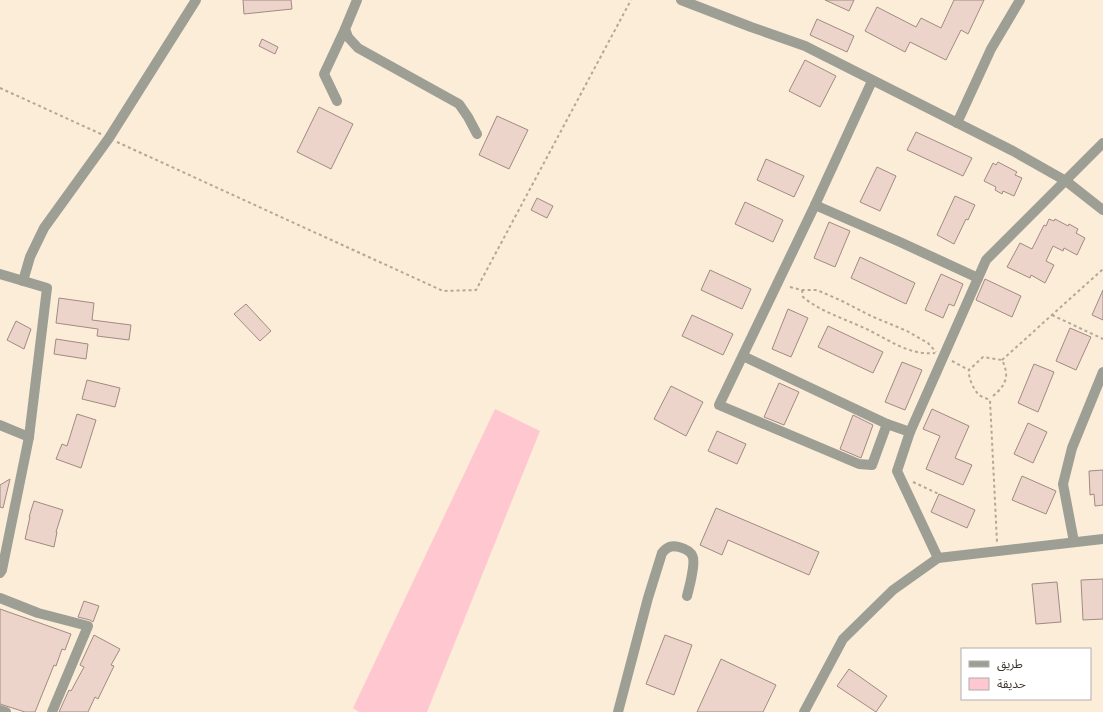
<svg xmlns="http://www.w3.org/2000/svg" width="1103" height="712" font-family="'PT Sans Narrow','Noto Sans Arabic',sans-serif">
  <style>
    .green { fill: #ffc8d0 }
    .building { fill: #edd4ca; stroke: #a18a81 }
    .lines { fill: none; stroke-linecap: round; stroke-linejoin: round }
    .path { stroke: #b3a798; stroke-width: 2; stroke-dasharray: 3 3; stroke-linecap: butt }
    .minor { stroke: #9d9e94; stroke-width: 10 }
  </style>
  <rect width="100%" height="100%" fill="#fcedd9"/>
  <!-- green -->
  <path class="green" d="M 495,409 L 540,431 L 427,712 L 359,712 L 353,708 Z"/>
  <!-- building -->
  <g class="building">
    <path d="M 243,0 L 291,0 L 292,9 L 244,14 Z"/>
    <path d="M 825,0 L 854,0 L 849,11 Z"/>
    <path d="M 954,0 L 984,0 L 968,34 L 961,30 L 946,60 L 910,42 L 905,52 L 865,31 L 877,7 L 916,27 L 921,18 L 941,28 Z"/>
    <path d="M 817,19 L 854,36 L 847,52 L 810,35 Z"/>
    <path d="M 262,39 L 278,47 L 275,54 L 259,46 Z"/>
    <path d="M 805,60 L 836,76 L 820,107 L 789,91 Z"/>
    <path d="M 319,107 L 353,124 L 331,169 L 297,152 Z"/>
    <path d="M 497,116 L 528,130 L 509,169 L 479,155 Z"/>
    <path d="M 916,132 L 972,158 L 963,176 L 907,150 Z"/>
    <path d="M 766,159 L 804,176 L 794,197 L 757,180 Z"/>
    <path d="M 998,162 L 1017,172 L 1015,175 L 1022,178 L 1014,196 L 1003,191 L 1002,194 L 995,190 L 996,187 L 984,181 L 993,163 L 996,165 Z"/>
    <path d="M 877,167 L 896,176 L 880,211 L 860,202 Z"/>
    <path d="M 955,196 L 975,205 L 968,220 L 966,219 L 954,244 L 937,235 Z"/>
    <path d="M 537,198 L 553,206 L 547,218 L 531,210 Z"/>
    <path d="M 745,202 L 783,220 L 773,242 L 735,224 Z"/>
    <path d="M 1049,219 L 1054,221 L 1055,219 L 1068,226 L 1069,224 L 1078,229 L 1076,233 L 1085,238 L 1077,255 L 1064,248 L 1063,251 L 1053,246 L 1046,261 L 1054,265 L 1045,283 L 1031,275 L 1030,278 L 1007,267 L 1020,243 L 1032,249 L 1044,225 L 1046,226 Z"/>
    <path d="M 829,222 L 850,231 L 835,267 L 814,258 Z"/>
    <path d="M 860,257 L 915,283 L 906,304 L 851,278 Z"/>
    <path d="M 710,270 L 751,289 L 742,309 L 701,290 Z"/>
    <path d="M 941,274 L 963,284 L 954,306 L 949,304 L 943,318 L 925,310 Z"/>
    <path d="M 985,279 L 1021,296 L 1012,317 L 976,300 Z"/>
    <path d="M 1103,290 L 1103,320 L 1092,315 Z"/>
    <path d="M 59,298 L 94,303 L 92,320 L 131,325 L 129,340 L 97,336 L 98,329 L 56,323 Z"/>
    <path d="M 246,304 L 271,331 L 260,341 L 234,314 Z"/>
    <path d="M 788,309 L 808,318 L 791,357 L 772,349 Z"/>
    <path d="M 692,315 L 733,334 L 723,355 L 682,336 Z"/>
    <path d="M 16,321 L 31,329 L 24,349 L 7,340 Z"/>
    <path d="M 828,326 L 883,352 L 873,373 L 818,347 Z"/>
    <path d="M 1070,328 L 1091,337 L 1076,370 L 1056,361 Z"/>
    <path d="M 56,339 L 88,344 L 86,359 L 54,354 Z"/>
    <path d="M 902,362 L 922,370 L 905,410 L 885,402 Z"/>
    <path d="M 1034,364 L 1054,372 L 1038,412 L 1018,403 Z"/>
    <path d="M 87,380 L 120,388 L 115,407 L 82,399 Z"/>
    <path d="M 779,383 L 799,392 L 784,425 L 764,417 Z"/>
    <path d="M 671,386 L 703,402 L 686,436 L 654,419 Z"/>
    <path d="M 932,409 L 969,426 L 955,458 L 972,465 L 963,485 L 926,469 L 940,436 L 923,429 Z"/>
    <path d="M 77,414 L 96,420 L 81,468 L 56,459 L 62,444 L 67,446 Z"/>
    <path d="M 853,415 L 873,425 L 861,458 L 840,449 Z"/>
    <path d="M 1028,423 L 1047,432 L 1033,463 L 1014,454 Z"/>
    <path d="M 717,431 L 746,444 L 737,464 L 708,451 Z"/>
    <path d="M 1103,470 L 1103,505 L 1095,506 L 1094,494 L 1090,495 L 1089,471 Z"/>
    <path d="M 1022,476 L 1056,491 L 1046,514 L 1012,500 Z"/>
    <path d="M 10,479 L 3,508 L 0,507 L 0,485 Z"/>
    <path d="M 939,494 L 975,510 L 967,528 L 931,512 Z"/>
    <path d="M 34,501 L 63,510 L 56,532 L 57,532 L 54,547 L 25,539 L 30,517 L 29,517 Z"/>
    <path d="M 716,508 L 819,552 L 809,575 L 728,540 L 722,555 L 700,545 Z"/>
    <path d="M 1103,579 L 1103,619 L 1083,620 L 1081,580 Z"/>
    <path d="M 1057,582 L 1061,622 L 1036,624 L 1032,584 Z"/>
    <path d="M 84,601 L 99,606 L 93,622 L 90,620 L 78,617 Z"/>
    <path d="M 0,609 L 71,634 L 65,650 L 62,649 L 56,666 L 54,665 L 35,712 L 25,712 L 0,704 Z"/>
    <path d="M 94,635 L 120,649 L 111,665 L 114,666 L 98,699 L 95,697 L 88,712 L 59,712 L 69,690 L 71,691 L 84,667 L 80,665 Z"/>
    <path d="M 665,635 L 692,645 L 674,695 L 646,684 Z"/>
    <path d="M 721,659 L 776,685 L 763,712 L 697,712 Z"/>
    <path d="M 849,669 L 887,696 L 876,712 L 837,686 Z"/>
  </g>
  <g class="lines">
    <!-- path -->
    <g class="path">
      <path d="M 0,88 L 101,134"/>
      <path d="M 117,142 L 443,291 L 476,290 L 631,0"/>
      <path d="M 790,287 L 802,290 L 817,290 L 842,301 L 871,316 L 907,331 L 928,343 L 936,352"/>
      <path d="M 802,290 L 803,297 C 821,312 843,318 864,328 C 887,338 908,356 935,353"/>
      <path d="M 1052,315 L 1103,339"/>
      <path d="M 1002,360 L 1103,269"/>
      <path d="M 952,361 L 969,370"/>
      <path d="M 993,396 C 1006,385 1010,376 1002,360 L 983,357 L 969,370 C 968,377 973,388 978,394 C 981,397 986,398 990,400 L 997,542"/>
      <path d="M 913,482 L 939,494"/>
    </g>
    <!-- minor -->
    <g class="minor">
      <path d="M 357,0 L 345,29 L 348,37 L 358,48 L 459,104 L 468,117 L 477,134"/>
      <path d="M 681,0 L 751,27 L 805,46 L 1013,151 L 1066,181 L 1103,210"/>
      <path d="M 872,81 L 815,205 L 719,405 L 859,464 L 872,465 L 887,424 L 910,432 L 986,260 L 1103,143"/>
      <path d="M 337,101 L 324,74 L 345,29"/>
      <path d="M 957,123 L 991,49 L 1020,0"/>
      <path d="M 815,205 L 900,242 L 978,278"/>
      <path d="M 0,274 L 47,288 L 29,437 L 2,570 L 0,573"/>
      <path d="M 23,281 L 30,257 L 44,228 L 109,138 L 196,0"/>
      <path d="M 743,356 L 887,424"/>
      <path d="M 0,425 L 29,437"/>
      <path d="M 910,432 L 897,471 L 938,558 L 1103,539"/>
      <path d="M 1074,542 L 1063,484 L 1072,448 L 1103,372"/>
      <path d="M 0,598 L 38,613 L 88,626 L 52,712"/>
      <path d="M 0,710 L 6,712"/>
      <path d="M 618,712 L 648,598 L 662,553 C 667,547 671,545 679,547 C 695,551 695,559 692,574 C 691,581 689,588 687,596"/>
      <path d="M 804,712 L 843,639 L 893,590 L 938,558"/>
    </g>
  </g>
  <!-- legend -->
  <rect x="961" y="648" width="130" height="52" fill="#ffffff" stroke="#b1aeab"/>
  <rect x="969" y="661" width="20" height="6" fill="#9d9e94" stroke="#b1aeab"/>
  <text x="997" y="668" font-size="12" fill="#3b352e">طريق</text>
  <rect x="969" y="678" width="20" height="12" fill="#ffc8d0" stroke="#b1aeab"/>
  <text x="997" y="688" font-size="12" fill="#3b352e">حديقة</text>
</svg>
